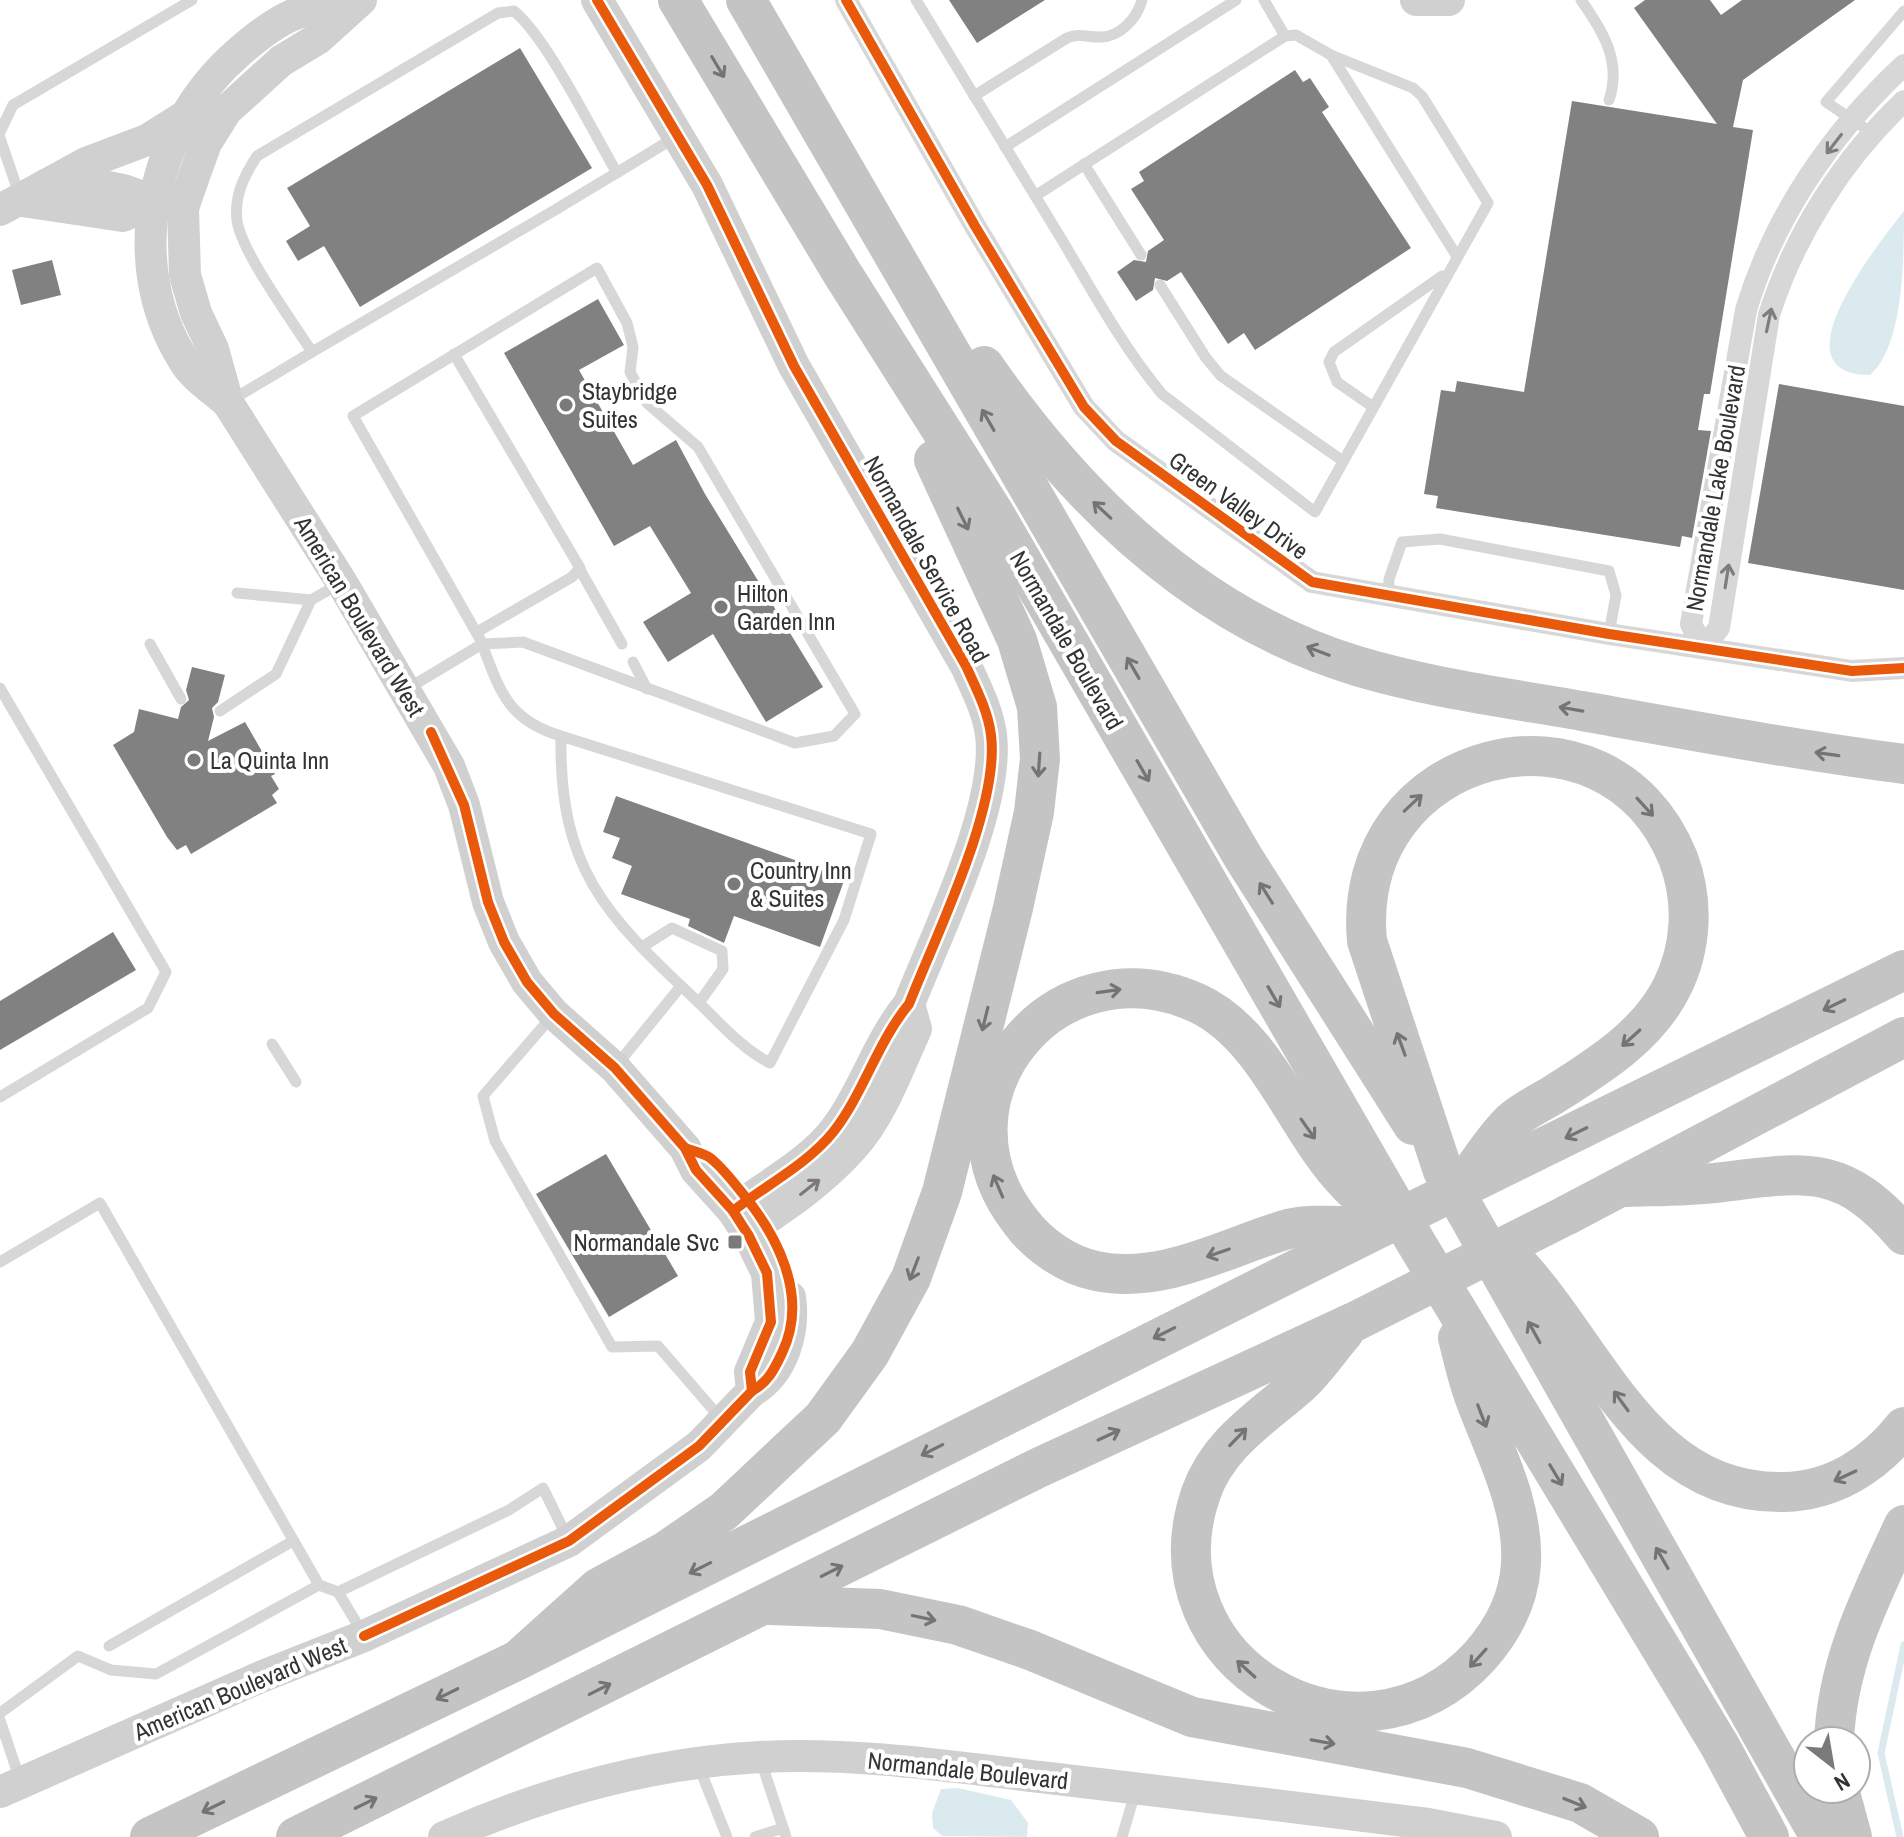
<svg xmlns="http://www.w3.org/2000/svg" width="1904" height="1837" font-family="'Archivo Narrow',sans-serif">
  <style>
    .water { fill: #dbeaef }
    .lines { fill: none; stroke-linecap: round; stroke-linejoin: round }
    .stream { stroke: #dbeaef; stroke-width: 7 }
    .building { fill: #818181 }
    .lane { stroke: #d7d7d7; stroke-width: 11 }
    .street { stroke: #d7d7d7; stroke-width: 22 }
    .secondary { stroke: #d0d0d0; stroke-width: 32 }
    .highway { stroke: #c4c4c4; stroke-width: 40 }
    .highway-bridge { stroke: #c4c4c4; stroke-width: 40 }
    .cycleway-casing { stroke: #fff; stroke-width: 15 }
    .cycleway { stroke: #e8590c; stroke-width: 10 }
    .oneway { stroke: #747474 }
    .oneway2 { stroke: #7d7d7d }
    .oneway3 { stroke: #7a7a7a }
    .poi-dot { fill: #7a7a7a; stroke: #fff; stroke-width: 3 }
    .labels { text-anchor: middle; dominant-baseline: central; stroke-width: 8; stroke-linejoin: round; paint-order: stroke }
    .poi-label { font-size: 24px; fill: #333; stroke: #fff; text-anchor: start }
    .street-label { font-size: 24px; fill: #333; stroke: #fff }
  </style>
  <rect width="100%" height="100%" fill="#fff"/>
  <!-- water -->
  <g class="water">
    <path d="M 1904,211 C 1904,257 1904,346 1870,375 C 1773,375 1878,244 1904,211 Z"/>
    <path d="M 958,1788 L 1011,1800 L 1028,1823 L 1027,1837 L 942,1836 L 933,1828 L 932,1813 L 941,1789 Z"/>
  </g>
  <g class="lines">
    <!-- stream -->
    <path class="stream" d="M 1900,1837 L 1881,1753 L 1904,1645"/>
  </g>
  <!-- building -->
  <g class="building">
    <path d="M 949,0 L 1045,0 L 977,43 Z"/>
    <path d="M 1645,0 L 1710,0 L 1721,15 L 1742,0 L 1855,0 L 1743,80 L 1733,127 L 1753,130 L 1710,394 L 1704,394 L 1698,430 L 1711,431 L 1692,538 L 1682,536 L 1680,547 L 1436,508 L 1438,496 L 1424,494 L 1441,390 L 1455,392 L 1457,381 L 1524,392 L 1572,101 L 1717,124 L 1634,8 Z"/>
    <path d="M 520,48 L 592,168 L 360,307 L 324,246 L 298,261 L 286,241 L 310,226 L 287,188 Z"/>
    <path d="M 1295,70 L 1303,82 L 1310,78 L 1329,107 L 1322,112 L 1411,248 L 1255,350 L 1244,333 L 1228,344 L 1181,272 L 1167,281 L 1155,278 L 1153,290 L 1136,301 L 1117,272 L 1134,260 L 1146,262 L 1148,251 L 1164,240 L 1131,189 L 1144,181 L 1139,172 Z"/>
    <path d="M 52,260 L 61,295 L 21,305 L 12,270 Z"/>
    <path d="M 598,299 L 624,345 L 579,370 L 633,465 L 676,440 L 705,494 L 823,687 L 766,722 L 713,634 L 668,662 L 643,622 L 691,593 L 650,526 L 614,546 L 504,353 Z"/>
    <path d="M 1779,384 L 1904,406 L 1904,590 L 1748,563 Z"/>
    <path d="M 192,667 L 225,675 L 218,702 L 212,708 L 214,717 L 208,741 L 245,722 L 275,774 L 271,776 L 279,789 L 272,795 L 277,803 L 191,854 L 186,845 L 177,850 L 167,837 L 113,745 L 134,732 L 139,709 L 178,719 L 181,707 L 189,700 L 186,690 Z"/>
    <path d="M 616,796 L 845,878 L 820,947 L 734,916 L 724,943 L 688,926 L 690,919 L 621,894 L 632,866 L 612,858 L 620,838 L 603,832 Z"/>
    <path d="M 113,932 L 136,970 L 0,1050 L 0,1001 Z"/>
    <path d="M 606,1154 L 678,1276 L 609,1317 L 536,1194 Z"/>
  </g>
  <g class="lines">
    <!-- lane -->
    <g class="lane">
      <path d="M 916,0 C 964,80 1013,160 1062,240 C 1093,292 1123,347 1162,394 L 1315,512 L 1488,203 L 1422,96 L 1413,88 L 1331,55 L 1296,35 L 1285,36 L 1035,196"/>
      <path d="M 1264,0 L 1285,36"/>
      <path d="M 1581,0 C 1603,31 1622,62 1609,100"/>
      <path d="M 1331,55 L 1456,255"/>
      <path d="M 974,96 L 1067,38 C 1079,33 1087,37 1099,37 C 1120,38 1137,18 1142,0"/>
      <path d="M 0,132 L 13,105 L 192,0"/>
      <path d="M 1872,133 L 1826,102 L 1904,11"/>
      <path d="M 0,138 L 20,197"/>
      <path d="M 1005,147 L 1236,0"/>
      <path d="M 1084,164 L 1141,255"/>
      <path d="M 617,173 C 593,132 547,38 514,11 L 498,13 L 257,156 C 244,176 234,196 237,221 C 242,253 293,322 312,352 L 555,210 C 596,185 637,161 677,136"/>
      <path d="M 1160,285 L 1206,358 L 1221,376 L 1343,461"/>
      <path d="M 454,354 L 580,568 L 572,577 L 477,632"/>
      <path d="M 230,401 L 312,352"/>
      <path d="M 1373,407 L 1337,382 L 1329,362 L 1334,352 L 1442,276"/>
      <path d="M 579,568 L 622,644"/>
      <path d="M 237,593 L 311,600"/>
      <path d="M 1388,596 L 1389,579 L 1402,542 L 1440,539 L 1609,571 L 1616,595 L 1609,634"/>
      <path d="M 150,644 L 181,699"/>
      <path d="M 633,662 L 647,689"/>
      <path d="M 0,688 L 166,972 L 148,1008 L 0,1097"/>
      <path d="M 407,689 L 482,644 L 523,642 L 795,743 L 834,736 L 855,714 L 698,447 L 647,403 L 630,372 L 633,347 L 627,323 L 597,268 L 353,416 L 480,639 L 482,644 C 500,692 508,720 561,736 L 871,834 L 844,920 L 770,1063 C 741,1048 719,1022 696,1000 C 604,914 559,868 561,736"/>
      <path d="M 220,711 L 276,674 L 311,600 L 341,583"/>
      <path d="M 642,947 L 672,928 L 722,951 L 723,969 L 699,1003"/>
      <path d="M 553,1015 L 483,1096 L 495,1141 L 612,1347 L 658,1346 L 722,1420"/>
      <path d="M 272,1044 L 296,1082"/>
      <path d="M 616,1066 L 681,986"/>
      <path d="M 0,1262 L 100,1203 L 319,1585 L 338,1592 L 509,1510 L 543,1488 L 567,1537"/>
      <path d="M 338,1592 L 362,1632"/>
      <path d="M 109,1646 L 293,1541"/>
      <path d="M 0,1713 L 78,1656 L 111,1670 L 156,1674 L 319,1585"/>
      <path d="M 0,1720 L 20,1780"/>
      <path d="M 761,1761 L 786,1837"/>
      <path d="M 699,1767 L 727,1837"/>
      <path d="M 755,1837 L 783,1828"/>
      <path d="M 1122,1837 L 1135,1793"/>
    </g>
    <!-- street -->
    <g class="street">
      <path d="M 846,0 L 975,226 L 1084,407 L 1116,441 L 1312,582 L 1609,634 L 1852,671 L 1904,668"/>
      <path d="M 1703,648 L 1691,624 L 1746,310 C 1774,216 1832,132 1904,65"/>
      <path d="M 1703,648 L 1719,628 L 1769,315 C 1795,234 1842,160 1904,101"/>
    </g>
    <!-- secondary -->
    <g class="secondary">
      <path d="M 348,0 C 330,5 311,8 295,14 C 275,22 255,38 239,52 C 153,126 120,260 184,361 C 193,377 214,390 228,403 L 342,583 L 449,766 L 464,805 L 488,902 L 504,942 L 527,982 L 554,1014 L 615,1068 L 685,1148 L 696,1170 L 733,1211 L 749,1236 L 767,1273 L 771,1322 L 750,1372 L 752,1391"/>
      <path d="M 597,0 L 707,185 L 794,366 L 966,666 C 976,688 988,711 991,735 C 1000,807 936,935 909,1004 C 877,1043 864,1092 834,1131 C 808,1164 766,1185 733,1211"/>
      <path d="M 1416,0 L 1449,0"/>
      <path d="M 46,185 C 70,182 100,184 123,190 C 141,195 154,204 172,206"/>
      <path d="M 22,201 L 123,216 L 152,203"/>
      <path d="M 0,210 L 86,163 L 147,140 L 182,118"/>
      <path d="M 228,403 L 213,349 L 196,313 L 185,275 L 183,208 L 194,176 L 206,143 L 226,111 L 281,61 L 319,38 L 361,0"/>
      <path d="M 747,1232 C 784,1207 822,1182 852,1148 C 882,1115 898,1068 916,1029 L 909,1004"/>
      <path d="M 0,1792 L 263,1676 L 364,1636 L 569,1541 L 699,1446 L 752,1391 C 783,1373 795,1332 790,1297"/>
      <path d="M 444,1837 C 543,1793 651,1763 760,1757 C 856,1752 954,1767 1049,1778 C 1175,1793 1302,1808 1428,1824 L 1496,1837"/>
    </g>
    <!-- highway -->
    <g class="highway">
      <path d="M 678,0 L 842,273 L 994,513 L 1415,1241 L 1720,1746 L 1769,1837"/>
      <path d="M 746,0 L 1243,857 L 1413,1125"/>
      <path d="M 984,366 C 1077,500 1197,618 1357,666 C 1430,688 1508,698 1582,711 C 1689,730 1796,750 1904,764"/>
      <path d="M 1467,1185 L 1904,970"/>
      <path d="M 1628,1187 C 1657,1186 1686,1186 1715,1183 C 1801,1173 1841,1160 1904,1235"/>
      <path d="M 1460,1188 C 1477,1167 1492,1140 1512,1121 C 1523,1111 1540,1103 1553,1095 C 1597,1067 1648,1036 1672,987 C 1692,947 1694,900 1678,858 C 1607,683 1349,748 1367,941 L 1443,1171 L 1820,1837"/>
      <path d="M 1567,1215 L 1904,1037"/>
      <path d="M 1367,1226 C 1342,1227 1312,1223 1288,1229 C 1226,1247 1163,1285 1096,1271 C 1067,1265 1038,1245 1021,1222 C 924,1099 1055,939 1197,1003 C 1267,1035 1296,1131 1347,1183 C 1361,1198 1378,1210 1393,1222"/>
      <path d="M 1513,1259 C 1597,1346 1643,1495 1784,1492 C 1833,1491 1874,1465 1904,1427"/>
      <path d="M 1344,1332 C 1330,1348 1317,1368 1301,1383 C 1263,1417 1219,1442 1201,1493 C 1142,1663 1358,1789 1480,1656 C 1503,1630 1519,1599 1521,1564 C 1524,1504 1494,1451 1474,1396 C 1467,1377 1463,1357 1458,1338"/>
      <path d="M 770,1605 L 880,1609 L 958,1625 L 1030,1650 L 1192,1717 L 1467,1768 L 1580,1803 L 1639,1837"/>
      <path d="M 518,1660 L 598,1588 L 666,1551 L 724,1511 L 823,1418 L 870,1353 L 911,1278 L 942,1192 L 1013,908 L 1034,812 L 1040,759 L 1037,707 L 1017,640 L 934,460"/>
      <path d="M 1834,1741 C 1837,1662 1871,1596 1904,1525"/>
      <path d="M 1839,1789 L 1852,1837"/>
      <path d="M 150,1837 L 518,1660 L 1383,1226"/>
      <path d="M 296,1837 L 1038,1468 L 1352,1323"/>
    </g>
    <!-- highway-bridge -->
    <g class="highway-bridge">
      <path d="M 1383,1226 L 1460,1188"/>
      <path d="M 1352,1323 L 1567,1215"/>
    </g>
    <defs>
      <g id="cycleway">
        <path d="M 597,0 L 707,185 L 794,366 L 966,666 C 976,688 988,711 991,735 C 1000,807 936,935 909,1004 C 877,1043 864,1092 834,1131 C 808,1164 766,1185 733,1211"/>
        <path d="M 846,0 L 975,226 L 1084,407 L 1116,441 L 1312,582 L 1609,634 L 1852,671 L 1904,668"/>
        <path d="M 431,732 L 464,805 L 488,902 L 504,942 L 527,982 L 554,1014 L 615,1068 L 685,1148 L 696,1170 L 733,1211 L 749,1236 L 767,1273 L 771,1322 L 750,1372 L 752,1391"/>
        <path d="M 364,1636 L 569,1541 L 699,1446 L 752,1391 C 768,1382 774,1370 782,1353 C 810,1295 776,1233 739,1189 C 730,1178 720,1165 709,1157 C 702,1153 693,1151 685,1148"/>
      </g>
    </defs>
    <!-- cycleway casing -->
    <use href="#cycleway" class="cycleway-casing"/>
    <!-- cycleway -->
    <use href="#cycleway" class="cycleway"/>
  </g>
  <!-- one-way arrows -->
  <defs><path id="oneway-shaft" d="M-6 0H5M1.5-3L5.5 0L1.5 3" fill="none" stroke-width="1.6" stroke-linecap="round" stroke-linejoin="round" transform="scale(2)"/></defs>
  <g class="oneway">
    <use href="#oneway-shaft" transform="translate(718 67) rotate(59)"/>
    <use href="#oneway-shaft" transform="translate(988 420) rotate(-120)"/>
    <use href="#oneway-shaft" transform="translate(1102 510) rotate(-137)"/>
    <use href="#oneway-shaft" transform="translate(963 519) rotate(64)"/>
    <use href="#oneway-shaft" transform="translate(1318 651) rotate(-159)"/>
    <use href="#oneway-shaft" transform="translate(1133 668) rotate(-120)"/>
    <use href="#oneway-shaft" transform="translate(1571 709) rotate(-170)"/>
    <use href="#oneway-shaft" transform="translate(1827 754) rotate(-172)"/>
    <use href="#oneway-shaft" transform="translate(1039 765) rotate(94)"/>
    <use href="#oneway-shaft" transform="translate(1143 771) rotate(60)"/>
    <use href="#oneway-shaft" transform="translate(1413 803) rotate(-43)"/>
    <use href="#oneway-shaft" transform="translate(1645 807) rotate(48)"/>
    <use href="#oneway-shaft" transform="translate(1266 893) rotate(-122)"/>
    <use href="#oneway-shaft" transform="translate(1109 991) rotate(-8)"/>
    <use href="#oneway-shaft" transform="translate(1274 997) rotate(60)"/>
    <use href="#oneway-shaft" transform="translate(1834 1005) rotate(154)"/>
    <use href="#oneway-shaft" transform="translate(985 1019) rotate(104)"/>
    <use href="#oneway-shaft" transform="translate(1631 1038) rotate(138)"/>
    <use href="#oneway-shaft" transform="translate(1401 1044) rotate(-110)"/>
    <use href="#oneway-shaft" transform="translate(1308 1129) rotate(55)"/>
    <use href="#oneway-shaft" transform="translate(1576 1133) rotate(154)"/>
    <use href="#oneway-shaft" transform="translate(998 1186) rotate(-113)"/>
    <use href="#oneway-shaft" transform="translate(1218 1253) rotate(161)"/>
    <use href="#oneway-shaft" transform="translate(914 1269) rotate(111)"/>
    <use href="#oneway-shaft" transform="translate(1534 1332) rotate(-119)"/>
    <use href="#oneway-shaft" transform="translate(1164 1333) rotate(153)"/>
    <use href="#oneway-shaft" transform="translate(1621 1401) rotate(-126)"/>
    <use href="#oneway-shaft" transform="translate(1482 1416) rotate(69)"/>
    <use href="#oneway-shaft" transform="translate(1109 1435) rotate(-25)"/>
    <use href="#oneway-shaft" transform="translate(1238 1437) rotate(-46)"/>
    <use href="#oneway-shaft" transform="translate(932 1450) rotate(153)"/>
    <use href="#oneway-shaft" transform="translate(1556 1475) rotate(59)"/>
    <use href="#oneway-shaft" transform="translate(1845 1476) rotate(155)"/>
    <use href="#oneway-shaft" transform="translate(1662 1558) rotate(-120)"/>
    <use href="#oneway-shaft" transform="translate(700 1568) rotate(153)"/>
    <use href="#oneway-shaft" transform="translate(832 1571) rotate(-27)"/>
    <use href="#oneway-shaft" transform="translate(924 1618) rotate(12)"/>
    <use href="#oneway-shaft" transform="translate(1478 1658) rotate(132)"/>
    <use href="#oneway-shaft" transform="translate(1246 1669) rotate(-138)"/>
    <use href="#oneway-shaft" transform="translate(600 1689) rotate(-27)"/>
    <use href="#oneway-shaft" transform="translate(447 1694) rotate(154)"/>
    <use href="#oneway-shaft" transform="translate(1323 1742) rotate(10)"/>
    <use href="#oneway-shaft" transform="translate(366 1803) rotate(-26)"/>
    <use href="#oneway-shaft" transform="translate(1575 1803) rotate(22)"/>
    <use href="#oneway-shaft" transform="translate(213 1807) rotate(154)"/>
  </g>
  <g class="oneway2">
    <use href="#oneway-shaft" transform="translate(1834 144) rotate(128)"/>
    <use href="#oneway-shaft" transform="translate(1769 320) rotate(-78)"/>
    <use href="#oneway-shaft" transform="translate(1727 576) rotate(-81)"/>
  </g>
  <use class="oneway3" href="#oneway-shaft" transform="translate(810 1187) rotate(-38)"/>
  <!-- markers -->
  <g class="poi-dot">
    <circle cx="566" cy="405" r="8"/>
    <circle cx="721" cy="607" r="8"/>
    <circle cx="194" cy="760" r="8"/>
    <circle cx="734" cy="884" r="8"/>
    <rect x="727" y="1234" width="16" height="16" rx="4"/>
  </g>
  <g class="labels">
    <!-- poi labels -->
    <g class="poi-label">
      <text x="582" y="391">Staybridge<tspan x="582" dy="28">Suites</tspan></text>
      <text x="737" y="593">Hilton<tspan x="737" dy="28">Garden Inn</tspan></text>
      <text x="210" y="760">La Quinta Inn</text>
      <text x="750" y="870">Country Inn<tspan x="750" dy="28">&amp; Suites</tspan></text>
      <text x="719" y="1242" text-anchor="end">Normandale Svc</text>
    </g>
    <!-- street labels -->
    <g class="street-label">
      <text transform="translate(1715 488) rotate(-80)">Normandale Lake Boulevard</text>
      <text transform="translate(1239 505) rotate(36)">Green Valley Drive</text>
      <text transform="translate(927 559) rotate(61)">Normandale Service Road</text>
      <text transform="translate(360 616) rotate(59)">American Boulevard West</text>
      <text transform="translate(1067 640) rotate(60)">Normandale Boulevard</text>
      <text transform="translate(240 1688) rotate(-23)">American Boulevard West</text>
      <text transform="translate(968 1770) rotate(6)">Normandale Boulevard</text>
    </g>
  </g>
  <!-- north arrow -->
  <g transform="translate(1832 1765) rotate(149)"><circle r="38" fill="#ffffff" stroke="#adadad" stroke-width="2"/>
  <path d="M0-6L14 30L0 20L-14 30Z" fill="#7a7a7a"/>
  <text y="-12" font-size="22" font-weight="bold" text-anchor="middle" fill="#333333">N</text>
  </g>
</svg>
